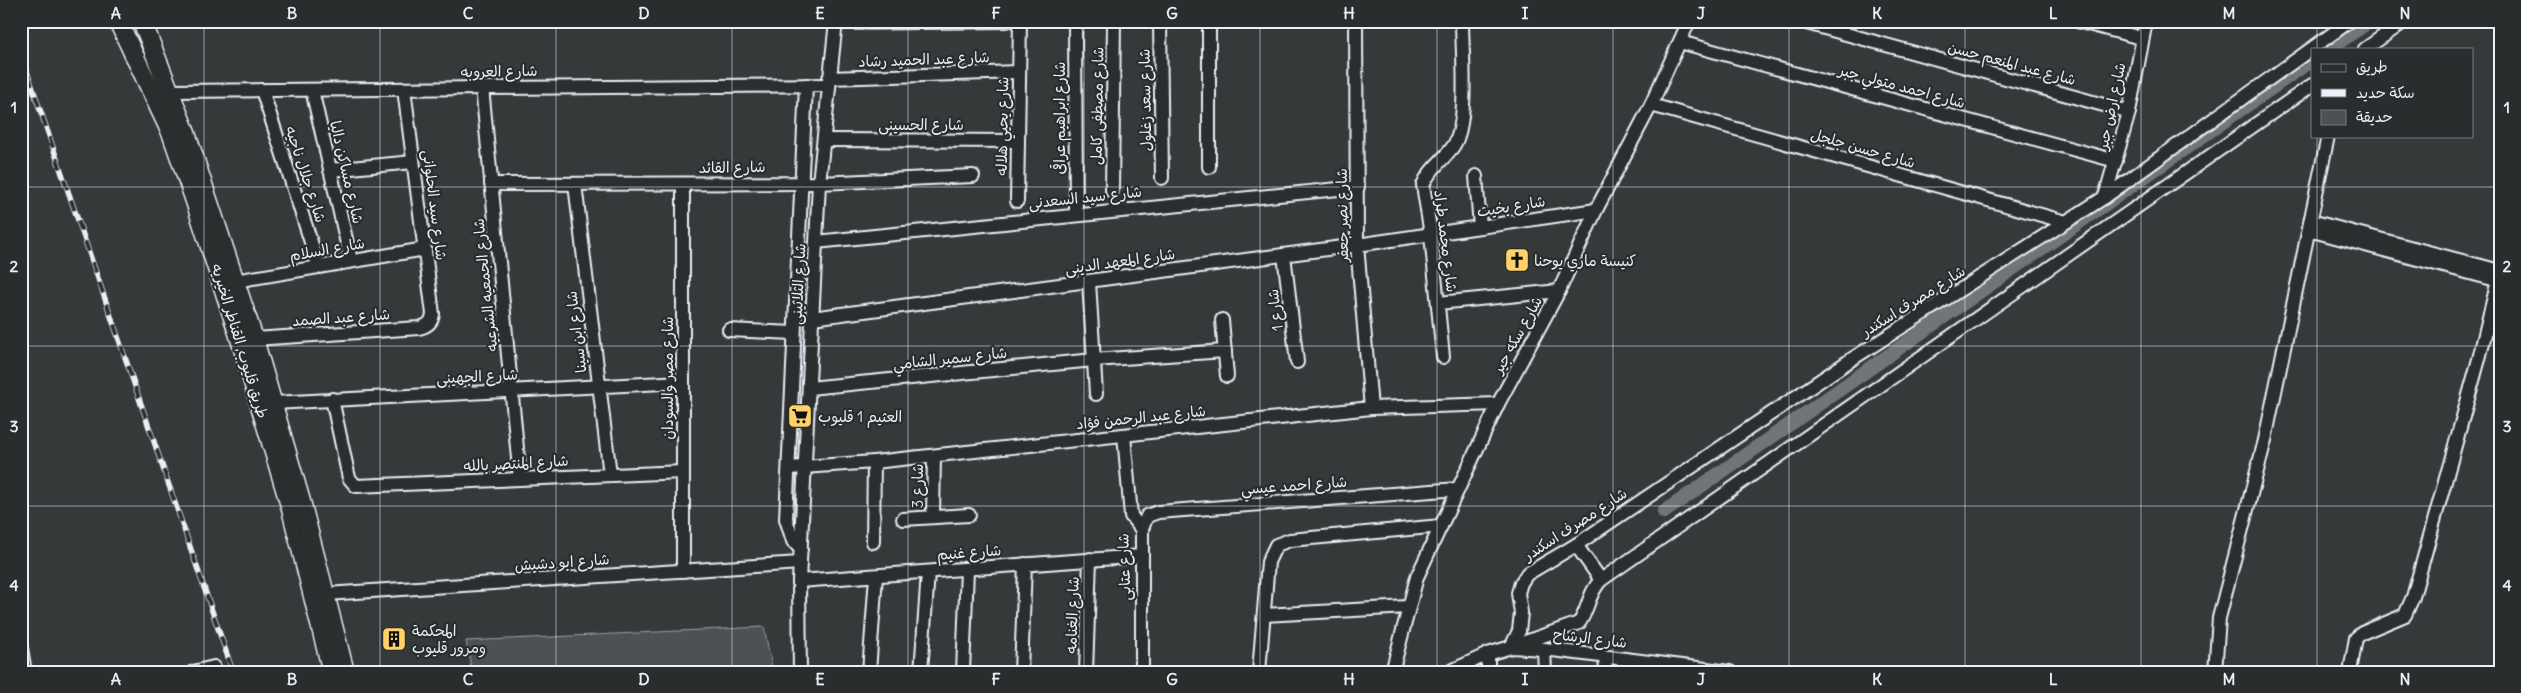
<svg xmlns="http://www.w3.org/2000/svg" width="2521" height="693" font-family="Delius,'Playpen Sans Arabic',sans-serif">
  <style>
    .green { fill: #4d5152; stroke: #9aa1a5 }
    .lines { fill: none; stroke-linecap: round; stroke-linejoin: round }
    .canal { stroke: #707579; stroke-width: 14 }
    .minor-casing { stroke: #e8f1f8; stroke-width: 16 }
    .secondary-casing { stroke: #e8f1f8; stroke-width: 21 }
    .minor { stroke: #2a2d2e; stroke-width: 12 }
    .secondary { stroke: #2a2d2e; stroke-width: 18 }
    .rail-casing { stroke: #e8f1f8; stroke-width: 5.5 }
    .rail { stroke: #2a2d2e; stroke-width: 4; stroke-dasharray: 11; stroke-linecap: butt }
    .grid { fill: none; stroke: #e8f1f8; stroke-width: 1; stroke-opacity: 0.55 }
    .labels { text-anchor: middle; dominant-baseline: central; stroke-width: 4.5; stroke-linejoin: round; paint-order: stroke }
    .street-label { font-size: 15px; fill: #e8f1f8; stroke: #2a2d2e }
    .poi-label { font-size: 15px; fill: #e8f1f8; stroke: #2a2d2e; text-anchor: start }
    .neatline { fill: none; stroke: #e8f1f8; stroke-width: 2 }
    .grid-label { font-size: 16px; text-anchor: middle; font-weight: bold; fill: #e8f1f8 }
  </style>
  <rect width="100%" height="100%" fill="#35393a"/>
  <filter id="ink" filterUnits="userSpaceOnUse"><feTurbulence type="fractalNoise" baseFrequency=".02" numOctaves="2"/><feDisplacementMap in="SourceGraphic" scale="10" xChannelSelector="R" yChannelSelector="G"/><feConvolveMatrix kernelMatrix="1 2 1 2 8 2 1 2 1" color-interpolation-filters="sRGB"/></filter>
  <g filter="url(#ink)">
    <!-- green -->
    <path class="green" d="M 764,627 L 773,672 L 472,672 L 466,641 Z"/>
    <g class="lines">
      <!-- canal -->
      <g class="canal">
        <path d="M 2329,49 L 2370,21"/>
        <path d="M 1664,512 L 2312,60"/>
      </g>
      <defs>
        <g id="minor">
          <path d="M 1075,21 L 1076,214"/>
          <path d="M 1160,21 L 1162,178"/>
          <path d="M 1356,21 L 1357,245 L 1371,408"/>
          <path d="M 1799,21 L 2129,112"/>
          <path d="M 2077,21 L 2141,38"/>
          <path d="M 836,23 L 1007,21"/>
          <path d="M 1680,42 L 2116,161"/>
          <path d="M 2365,49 L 2405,21"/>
          <path d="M 829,78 L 1019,72"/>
          <path d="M 482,87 L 520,479"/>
          <path d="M 262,90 L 319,267"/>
          <path d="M 312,90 L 351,261"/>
          <path d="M 170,91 L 829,85"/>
          <path d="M 1651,105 L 2066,222"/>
          <path d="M 824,140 L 1018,141"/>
          <path d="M 1209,167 L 1209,21"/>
          <path d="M 330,170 L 413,162"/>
          <path d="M 1476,176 L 1480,227"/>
          <path d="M 491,184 L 819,183 L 973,176"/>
          <path d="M 575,184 L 610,475"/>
          <path d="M 1112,191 L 1114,21"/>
          <path d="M 2105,197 L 2129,112 L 2146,21"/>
          <path d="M 1017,201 L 1020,21"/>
          <path d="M 2311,221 L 2500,271"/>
          <path d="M 2309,230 L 2500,281"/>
          <path d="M 816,242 L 1358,187"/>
          <path d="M 1284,255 L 1297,362"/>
          <path d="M 235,281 L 425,249"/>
          <path d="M 1089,282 L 1096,394"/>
          <path d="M 1438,303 L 1559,291"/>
          <path d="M 812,318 L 1357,245 L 1596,210"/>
          <path d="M 1222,320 L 1227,376"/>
          <path d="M 729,330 L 794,333"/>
          <path d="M 254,339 L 419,328 C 428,326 432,322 433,314 L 404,89"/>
          <path d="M 1443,357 L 1431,235 L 1423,185 C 1429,169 1445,159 1454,145 C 1469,121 1462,51 1462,21"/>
          <path d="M 809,388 L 1094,360 L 1225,351"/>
          <path d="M 332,399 L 349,478 L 356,486 L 683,472"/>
          <path d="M 273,403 L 683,382"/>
          <path d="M 1124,435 L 1131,516 L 1142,530 L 1142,672"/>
          <path d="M 789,468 L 874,462 L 1371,408 L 1498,404"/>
          <path d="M 933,517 L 934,456"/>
          <path d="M 903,519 L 969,515"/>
          <path d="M 1142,529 L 1147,516 L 1158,512 L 1458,489"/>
          <path d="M 873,542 L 874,462"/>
          <path d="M 1576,545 L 1601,580"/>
          <path d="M 801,549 L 793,541 L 786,519 L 806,85"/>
          <path d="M 683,571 L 683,185"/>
          <path d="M 799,581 L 1142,556"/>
          <path d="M 326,594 L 800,563"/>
          <path d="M 1264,615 L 1408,607"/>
          <path d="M 1511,647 L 1519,631 L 1521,613 L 1518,593 L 1521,583 L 1527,574 L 1576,545 L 1852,359 L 2105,197 L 2350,21"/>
          <path d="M 1511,647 L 1579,623 C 1589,609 1588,593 1601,580 L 2312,85"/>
          <path d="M 21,648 L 25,672"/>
          <path d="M 1544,649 L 1545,672"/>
          <path d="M 1488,654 L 1488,672"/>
          <path d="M 1605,657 L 1606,672"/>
          <path d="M 2351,666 L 2356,638 L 2362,633 L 2405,615 L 2413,597 L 2479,359 L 2500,272"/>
          <path d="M 193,672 L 214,667"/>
          <path d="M 800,672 L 799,581 L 819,183 L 836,21"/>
          <path d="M 869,672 L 876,576"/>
          <path d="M 921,672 L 928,572"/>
          <path d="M 963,672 L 967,570"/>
          <path d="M 1021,672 L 1025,564"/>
          <path d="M 1086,672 L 1090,559"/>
          <path d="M 1259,672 L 1268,562 L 1276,545 L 1290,540 L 1441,526"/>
          <path d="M 1392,672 L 1417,577 L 1498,404 L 1559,291 L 1596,210 L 1651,105 L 1689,21"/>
          <path d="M 1449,672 L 1488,654 L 1511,647 L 1544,649 L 1730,672"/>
          <path d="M 2215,672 L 2219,618 L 2265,440 L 2328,136"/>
        </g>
        <g id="secondary">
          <path d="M 118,21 L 172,135 L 195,201 L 241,342 L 291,509 L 332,672"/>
          <path d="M 142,21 L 186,133 L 254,339 L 302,505 L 345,672"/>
        </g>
      </defs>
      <!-- minor casing -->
      <use href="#minor" class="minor-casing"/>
      <!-- secondary casing -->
      <use href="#secondary" class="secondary-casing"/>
      <!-- minor -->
      <use href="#minor" class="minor"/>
      <!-- secondary -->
      <use href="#secondary" class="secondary"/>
      <defs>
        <path id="rail" d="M 21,54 L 233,672"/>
      </defs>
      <!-- rail casing -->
      <use href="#rail" class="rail-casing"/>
      <!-- rail -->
      <use href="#rail" class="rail"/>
    </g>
  </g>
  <!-- grid -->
  <path class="grid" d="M 204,21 L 204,672M 380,21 L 380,672M 556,21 L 556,672M 732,21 L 732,672M 908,21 L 908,672M 1084,21 L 1084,672M 1260,21 L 1260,672M 1437,21 L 1437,672M 1613,21 L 1613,672M 1789,21 L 1789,672M 1965,21 L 1965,672M 2141,21 L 2141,672M 2317,21 L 2317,49M 2317,136 L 2317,672M 21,187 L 2500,187M 21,346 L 2500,346M 21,506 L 2500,506"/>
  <!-- icons -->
  <defs>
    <symbol id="church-square" viewBox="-11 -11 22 22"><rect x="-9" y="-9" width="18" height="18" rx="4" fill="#ffd166" stroke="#2a2d2e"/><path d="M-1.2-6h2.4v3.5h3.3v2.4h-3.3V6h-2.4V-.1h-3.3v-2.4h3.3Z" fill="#111"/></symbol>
    <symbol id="supermarket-square" viewBox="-11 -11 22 22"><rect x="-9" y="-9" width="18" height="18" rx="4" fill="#ffd166" stroke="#2a2d2e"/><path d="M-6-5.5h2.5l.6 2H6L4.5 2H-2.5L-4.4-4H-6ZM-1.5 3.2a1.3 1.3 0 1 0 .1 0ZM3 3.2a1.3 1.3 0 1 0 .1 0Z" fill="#111"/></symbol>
    <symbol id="building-square" viewBox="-11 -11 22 22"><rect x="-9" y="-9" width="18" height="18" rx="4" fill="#ffd166" stroke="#2a2d2e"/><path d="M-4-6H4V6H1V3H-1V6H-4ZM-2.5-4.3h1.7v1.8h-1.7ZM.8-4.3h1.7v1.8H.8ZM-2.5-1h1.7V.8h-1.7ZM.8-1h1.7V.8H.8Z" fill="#111"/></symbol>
  </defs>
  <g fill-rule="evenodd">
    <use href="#church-square" x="1503" y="246" width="28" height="28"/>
    <use href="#supermarket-square" x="786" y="402" width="28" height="28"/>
    <use href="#building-square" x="380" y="625" width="28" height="28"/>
  </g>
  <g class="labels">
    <!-- street labels -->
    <g class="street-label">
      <text transform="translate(924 59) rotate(-2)">شارع عبد الحميد رشاد</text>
      <text transform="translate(2012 63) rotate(15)">شارع عبد المنعم حسن</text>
      <text transform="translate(499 71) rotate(-1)">شارع العروبه</text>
      <text transform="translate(1902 86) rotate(15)">شارع احمد متولي جبر</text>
      <text transform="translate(1145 100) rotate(-91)">شارع سعد زغلول</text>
      <text transform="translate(1097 106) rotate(-89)">شارع مصطفى كامل</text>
      <text transform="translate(2111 106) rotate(-78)">شارع ارض جبر</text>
      <text transform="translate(1059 118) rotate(-90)">شارع ابراهيم عراقى</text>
      <text x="921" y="124">شارع الحسينى</text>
      <text transform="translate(1002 126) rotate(-89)">شارع يحيي هلاله</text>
      <text transform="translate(1863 148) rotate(16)">شارع حسن جلجل</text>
      <text transform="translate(732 167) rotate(-1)">شارع القائد</text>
      <text transform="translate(347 172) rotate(77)">شارع مساكن داليا</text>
      <text transform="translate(306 174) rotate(72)">شارع جلال ناجيه</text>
      <text transform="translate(1085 197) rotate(-6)">شارع سيد السعدنى</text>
      <text transform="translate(435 205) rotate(83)">شارع سيد الحلوانى</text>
      <text transform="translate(1511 206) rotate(-9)">شارع بخيت</text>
      <text transform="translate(1342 215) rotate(-91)">شارع نصر جعفر</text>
      <text transform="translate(1446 241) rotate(83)">شارع محمد طراد</text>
      <text transform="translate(327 249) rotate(-10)">شارع السلام</text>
      <text transform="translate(1120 261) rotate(-8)">شارع المعهد الدينى</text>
      <text transform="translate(798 284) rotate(-87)">شارع الثلاثينى</text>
      <text transform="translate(485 285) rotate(-96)">شارع الجمعيه الشرعيه</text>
      <text transform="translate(1913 301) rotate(-32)">شارع مصرف اسكندر</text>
      <text transform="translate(1275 310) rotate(-97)">شارع 1</text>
      <text transform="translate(341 317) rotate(-4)">شارع عبد الصمد</text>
      <text transform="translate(576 332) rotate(-97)">شارع ابن سينا</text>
      <text transform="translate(1517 335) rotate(-61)">شارع سكه جير</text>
      <text transform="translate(240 341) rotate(73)">طريق قليوب, القناطر الخيريه</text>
      <text transform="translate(950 358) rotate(-6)">شارع سمير الشامي</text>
      <text transform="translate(477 376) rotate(-3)">شارع الجهينى</text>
      <text transform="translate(667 378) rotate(-90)">شارع مصر والسودان</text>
      <text transform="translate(1141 417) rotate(-6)">شارع عبد الرحمن فؤاد</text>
      <text transform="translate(516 463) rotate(-3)">شارع المنتصر بالله</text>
      <text transform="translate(1294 485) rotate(-4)">شارع احمد عيسي</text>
      <text transform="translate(917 486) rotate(-90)">شارع 3</text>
      <text transform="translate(1575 524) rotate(-33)">شارع مصرف اسكندر</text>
      <text transform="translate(969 552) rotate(-4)">شارع غنيم</text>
      <text transform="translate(562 562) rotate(-4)">شارع ابو دشيش</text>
      <text transform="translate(1124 567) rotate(-92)">شارع عتابى</text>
      <text transform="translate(1072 615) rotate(-88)">شارع الغنامه</text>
      <text transform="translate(1590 638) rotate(7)">شارع الرشاح</text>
    </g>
    <!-- poi labels -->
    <g class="poi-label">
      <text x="1534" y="260">كنيسة ماري يوحنا</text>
      <text x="818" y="416">العثيم 1 قليوب</text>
      <text x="412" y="630">المحكمة<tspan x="412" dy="17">ومرور قليوب</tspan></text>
    </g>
  </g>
  <!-- margin -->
  <rect width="2521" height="693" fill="none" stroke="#2a2d2e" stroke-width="55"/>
  <!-- legend -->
  <rect x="2311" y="48" width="162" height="90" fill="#2a2d2e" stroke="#767b7f"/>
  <rect x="2321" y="64" width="25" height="8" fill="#2a2d2e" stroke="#767b7f"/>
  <text x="2356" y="72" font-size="15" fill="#e8f1f8">طريق</text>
  <rect x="2321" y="89" width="25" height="8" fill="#e8f1f8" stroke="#767b7f"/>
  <text x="2356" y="98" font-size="15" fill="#e8f1f8">سكة حديد</text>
  <rect x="2321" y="110" width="25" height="15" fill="#4d5152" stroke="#767b7f"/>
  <text x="2356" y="122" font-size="15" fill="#e8f1f8">حديقة</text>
  <rect x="28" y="28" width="2466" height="638" class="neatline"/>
  <g class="grid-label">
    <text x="116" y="19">A</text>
    <text x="292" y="19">B</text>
    <text x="468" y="19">C</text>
    <text x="644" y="19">D</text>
    <text x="820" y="19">E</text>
    <text x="996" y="19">F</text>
    <text x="1172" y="19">G</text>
    <text x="1349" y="19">H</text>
    <text x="1525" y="19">I</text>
    <text x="1701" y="19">J</text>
    <text x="1877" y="19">K</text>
    <text x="2053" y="19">L</text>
    <text x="2229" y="19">M</text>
    <text x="2405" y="19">N</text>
    <text x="14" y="113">1</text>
    <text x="2507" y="113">1</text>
    <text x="14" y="272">2</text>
    <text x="2507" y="272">2</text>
    <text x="14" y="432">3</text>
    <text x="2507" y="432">3</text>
    <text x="14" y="591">4</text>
    <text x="2507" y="591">4</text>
    <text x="116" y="685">A</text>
    <text x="292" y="685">B</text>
    <text x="468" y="685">C</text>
    <text x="644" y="685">D</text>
    <text x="820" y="685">E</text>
    <text x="996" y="685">F</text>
    <text x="1172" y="685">G</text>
    <text x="1349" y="685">H</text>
    <text x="1525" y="685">I</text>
    <text x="1701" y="685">J</text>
    <text x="1877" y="685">K</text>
    <text x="2053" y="685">L</text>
    <text x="2229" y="685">M</text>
    <text x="2405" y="685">N</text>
  </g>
</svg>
